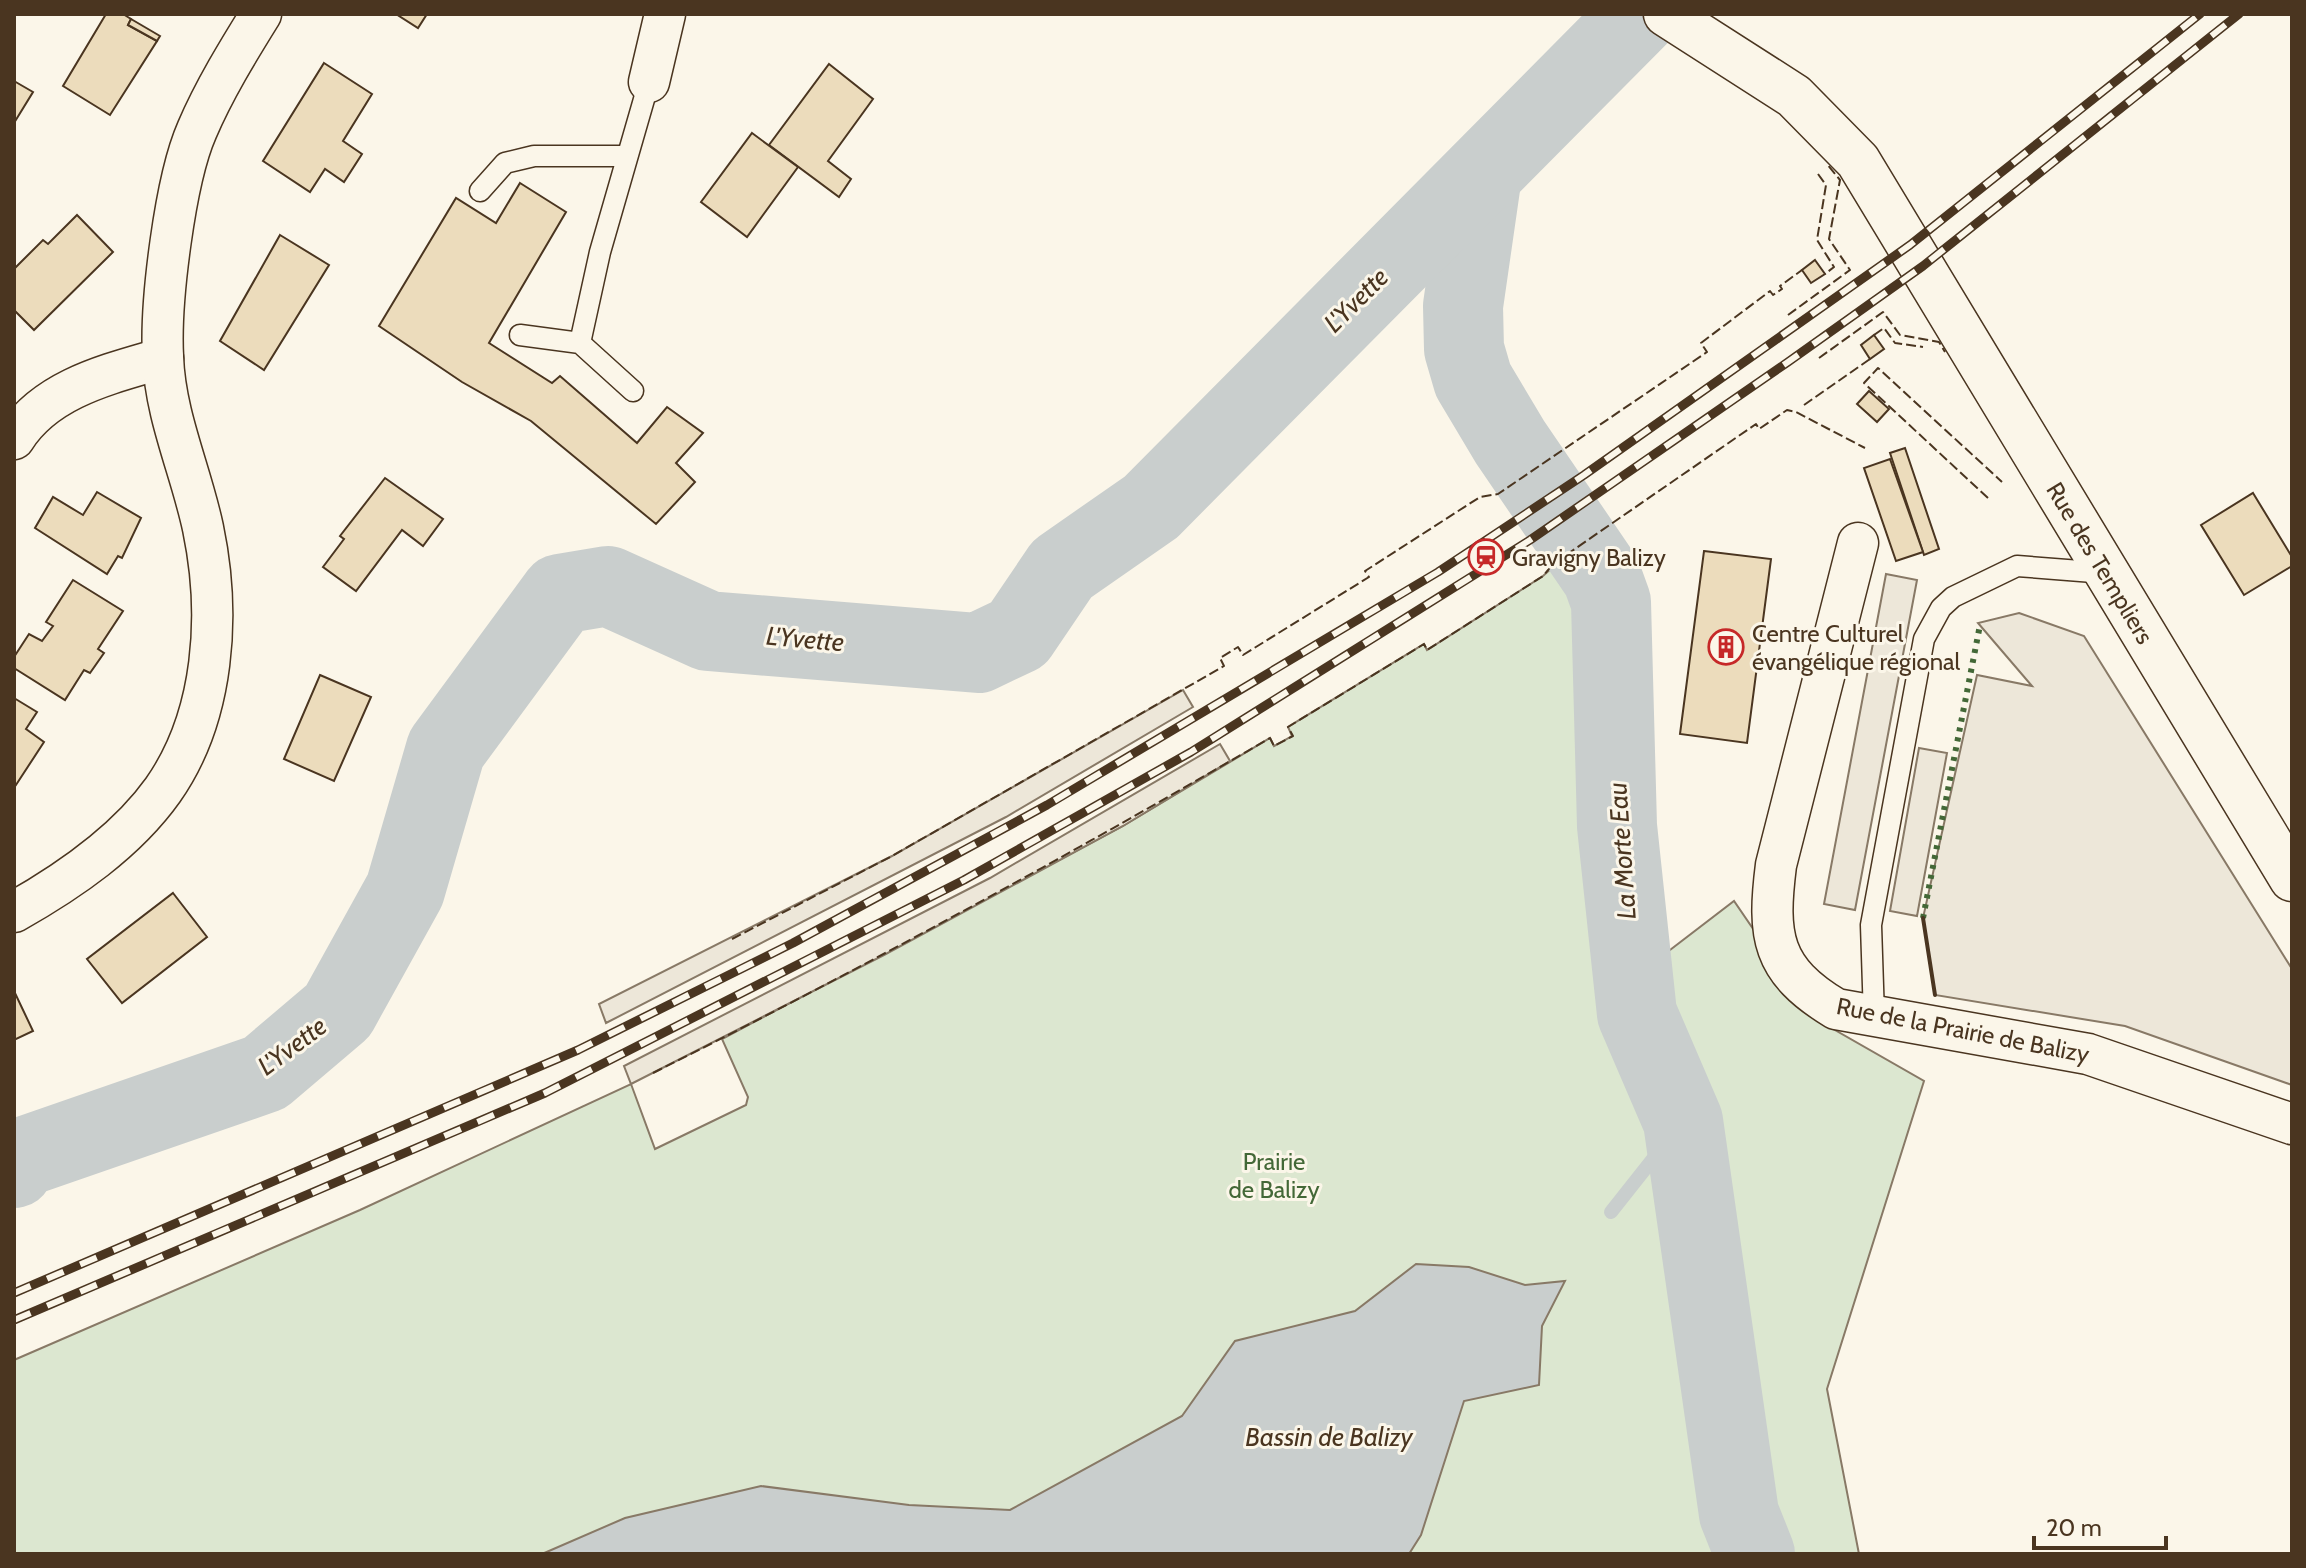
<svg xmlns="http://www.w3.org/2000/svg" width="2306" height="1568" font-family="Cabin,sans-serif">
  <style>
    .green { fill: #dce7d0; stroke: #887966; stroke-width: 2 }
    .parking { fill: #ede7d9; stroke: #887966; stroke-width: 2 }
    .water { fill: #c9cecd; stroke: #887966; stroke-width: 2 }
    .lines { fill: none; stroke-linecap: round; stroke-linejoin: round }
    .stream { stroke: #c9cecd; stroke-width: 14 }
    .river { stroke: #c9cecd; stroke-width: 80 }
    .building { fill: #ecdcbc; stroke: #4a3520; stroke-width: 2 }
    .lane-casing { stroke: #4a3520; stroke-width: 23 }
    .street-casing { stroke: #4a3520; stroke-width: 43 }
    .secondary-casing { stroke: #4a3520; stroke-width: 47 }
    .lane { stroke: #fbf6e9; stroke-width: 20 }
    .street { stroke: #fbf6e9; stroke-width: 40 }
    .secondary { stroke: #fbf6e9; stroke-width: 44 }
    .rail-casing { stroke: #4a3520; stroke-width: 9 }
    .rail { stroke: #fbf6e9; stroke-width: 6; stroke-dasharray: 18; stroke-linecap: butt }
    .hedge { stroke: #436837; stroke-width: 6; stroke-dasharray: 4 6; stroke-linecap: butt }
    .fence { stroke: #4a3520; stroke-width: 2; stroke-dasharray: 10 4; stroke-linecap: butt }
    .wall { stroke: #4a3520; stroke-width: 4 }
    .labels { text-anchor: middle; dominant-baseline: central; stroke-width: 6; stroke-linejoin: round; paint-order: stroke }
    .poi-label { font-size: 24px; fill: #4a3520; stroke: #fbf6e9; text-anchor: start }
    .street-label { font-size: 24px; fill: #4a3520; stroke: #fbf6e9 }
    .park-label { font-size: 24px; fill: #436837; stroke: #fbf6e9 }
    .water-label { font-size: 26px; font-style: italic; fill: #4a3520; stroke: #fbf6e9 }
  </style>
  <rect width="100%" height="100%" fill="#fbf6e9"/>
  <!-- green -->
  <path class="green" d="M 1566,555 L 1592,601 L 1597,882 L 1610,996 L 1734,901 L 1814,1018 L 1924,1081 L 1827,1389 L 1859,1554 L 14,1554 L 14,1360 L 360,1210 L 631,1084 L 655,1149 L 746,1105 L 748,1097 L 722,1039 L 1123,826 L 1270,738 L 1274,746 L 1292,736 L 1288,727 L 1424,644 L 1427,650 L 1543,576 Z"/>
  <!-- parking -->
  <g class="parking">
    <path d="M 1886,574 L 1917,580 L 1855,910 L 1824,904 Z"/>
    <path d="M 2019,613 L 2084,636 L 2292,969 L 2292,1085 L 2125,1026 L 1935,995 L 1923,918 L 1977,675 L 2032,686 L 1978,623 Z"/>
    <path d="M 1183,690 L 1193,707 L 1006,817 L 606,1023 L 599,1004 L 892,856 Z"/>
    <path d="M 1220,744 L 1230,761 L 1123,826 L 884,955 L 631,1084 L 624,1066 L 990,878 Z"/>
    <path d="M 1919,748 L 1947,753 L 1917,916 L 1890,911 Z"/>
  </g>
  <!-- water -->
  <path class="water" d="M 1416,1264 L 1469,1267 L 1525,1285 L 1565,1281 L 1542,1326 L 1539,1385 L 1464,1401 L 1421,1535 L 1409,1554 L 542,1554 L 625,1518 L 761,1486 L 909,1505 L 1010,1510 L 1182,1416 L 1235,1341 L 1355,1311 Z"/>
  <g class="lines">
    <!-- stream -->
    <path class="stream" d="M 1611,1212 L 1683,1121"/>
    <!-- river -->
    <g class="river">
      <path d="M 1482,174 L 1463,306 L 1464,349 L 1473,380 L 1510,442 L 1602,577 L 1611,602 L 1617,826 L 1637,1014 L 1683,1121 L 1739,1514 L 1755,1554"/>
      <path d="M 14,1168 L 20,1158 L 265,1073 L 338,1011 L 405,890 L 446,749 L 560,594 L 608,586 L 708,631 L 978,653 L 1018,634 L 1062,569 L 1151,507 L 1640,14"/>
    </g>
  </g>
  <!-- building -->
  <g class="building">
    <path d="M 106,14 L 123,14 L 131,19 L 128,25 L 157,41 L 110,115 L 63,86 Z"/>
    <path d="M 396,14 L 427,14 L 418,28 Z"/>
    <path d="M 131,19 L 160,36 L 157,41 L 128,25 Z"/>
    <path d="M 324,63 L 372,94 L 343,141 L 362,154 L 344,182 L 325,169 L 310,192 L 263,161 Z"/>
    <path d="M 829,64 L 873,99 L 828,161 L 851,179 L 839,197 L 769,145 Z"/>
    <path d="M 14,81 L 33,92 L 14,123 Z"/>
    <path d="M 752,133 L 798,167 L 747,237 L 701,202 Z"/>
    <path d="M 520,183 L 566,212 L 489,343 L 552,383 L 560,376 L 637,443 L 667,407 L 703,433 L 676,463 L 695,482 L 656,524 L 531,421 L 462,382 L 379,326 L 456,198 L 496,223 Z"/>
    <path d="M 77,215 L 113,252 L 34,330 L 14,310 L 14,269 L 43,240 L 48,244 Z"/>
    <path d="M 280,235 L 329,265 L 264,370 L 220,341 Z"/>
    <path d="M 1815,260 L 1825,274 L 1811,283 L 1802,270 Z"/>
    <path d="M 1874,335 L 1884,349 L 1870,359 L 1861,345 Z"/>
    <path d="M 1869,391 L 1889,409 L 1877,422 L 1857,404 Z"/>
    <path d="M 1905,448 L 1939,549 L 1924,555 L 1890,453 Z"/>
    <path d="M 1890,459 L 1923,552 L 1896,561 L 1864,468 Z"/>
    <path d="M 385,478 L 443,519 L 423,546 L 402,530 L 356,591 L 323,567 L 344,539 L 340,536 Z"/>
    <path d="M 97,492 L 141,518 L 122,558 L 118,556 L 107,574 L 35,528 L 53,497 L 83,515 Z"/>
    <path d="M 2253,493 L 2292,557 L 2292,566 L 2244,595 L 2201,525 Z"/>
    <path d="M 1704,551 L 1771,559 L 1747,743 L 1680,734 Z"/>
    <path d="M 73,580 L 123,611 L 98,649 L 104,653 L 90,673 L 84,670 L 65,700 L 14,668 L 14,657 L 29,634 L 42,641 L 53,626 L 46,622 Z"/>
    <path d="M 320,675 L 371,697 L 334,781 L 284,759 Z"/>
    <path d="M 14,698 L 37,712 L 26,729 L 44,742 L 14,788 Z"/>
    <path d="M 173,893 L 207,937 L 122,1003 L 87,959 Z"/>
    <path d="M 14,991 L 33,1031 L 14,1040 Z"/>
  </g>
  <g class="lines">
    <defs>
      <g id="lane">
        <path d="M 480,191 L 505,163 L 534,156 L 625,156"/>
        <path d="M 520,335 L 580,343 L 633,391"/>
        <path d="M 580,343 L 600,252 L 649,82"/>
        <path d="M 1874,1017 L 1871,925 L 1924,639 L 1941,608 L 1953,597 L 2017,566 L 2106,573"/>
      </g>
      <g id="street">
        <path d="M 649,82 L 665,14"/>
        <path d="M 14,439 C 46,388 109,374 163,358"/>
        <path d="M 1858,543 L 1776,865 C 1767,936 1771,970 1836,1009 L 2088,1054 L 2292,1124"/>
        <path d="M 14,912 C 69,881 126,842 163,790 C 215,716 221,614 203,528 C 191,471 165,416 163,357 C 160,302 175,180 197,130 C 214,90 238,51 261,14"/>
      </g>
      <path id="secondary" d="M 1666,14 L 1794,96 L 1858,161 L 2292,879"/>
    </defs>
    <!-- lane casing -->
    <use href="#lane" class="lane-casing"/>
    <!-- street casing -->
    <use href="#street" class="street-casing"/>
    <!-- secondary casing -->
    <use href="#secondary" class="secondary-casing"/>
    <!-- lane -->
    <use href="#lane" class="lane"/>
    <!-- street -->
    <use href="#street" class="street"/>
    <!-- secondary -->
    <use href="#secondary" class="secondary"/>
    <defs>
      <g id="rail">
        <path d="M 14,1293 L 578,1050 L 793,943 L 1047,805 L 1438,572 L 1584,475 L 1910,245 L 2200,14"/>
        <path d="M 14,1320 L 545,1093 L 964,880 L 1191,752 L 1530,540 L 1788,362 L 1923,266 L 2239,14"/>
      </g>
    </defs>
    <!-- rail casing -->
    <use href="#rail" class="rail-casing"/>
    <!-- rail -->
    <use href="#rail" class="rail"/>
    <!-- hedge -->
    <path class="hedge" d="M 1923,918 L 1980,625"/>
    <!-- fence -->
    <g class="fence">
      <path d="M 1818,174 L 1826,185 L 1817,240 L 1834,267 L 1825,274"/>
      <path d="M 1788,315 L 1850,270 L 1829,239 L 1840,180 L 1827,164"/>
      <path d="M 1874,335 L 1884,328 L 1895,343 L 1923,347"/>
      <path d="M 1819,358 L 1883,312 L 1900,335 L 1939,342 L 1945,352"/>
      <path d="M 1804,405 L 1870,359"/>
      <path d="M 1988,498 L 1864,383 L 1878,368 L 2002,482"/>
      <path d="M 732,939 L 892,856 L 1224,666 L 1220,658 L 1238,647 L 1243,655 L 1369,577 L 1365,571 L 1480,497 L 1498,494 L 1707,352 L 1701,343 L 1770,291 L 1773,295 L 1782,289 L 1780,286 L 1802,270"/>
      <path d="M 653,1073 C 863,968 1068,856 1270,738 L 1274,746 L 1293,736 L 1288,727 L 1424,644 L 1427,650 L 1543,576 L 1553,564 L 1756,424 L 1759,429 L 1787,410 L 1796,412 L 1865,448"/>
    </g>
    <!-- wall -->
    <path class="wall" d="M 1923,918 L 1935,995"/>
  </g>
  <!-- icons -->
  <defs>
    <symbol id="station-ring" viewBox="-11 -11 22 22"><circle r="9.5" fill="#fbf6e9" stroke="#c62828" stroke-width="1.5"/><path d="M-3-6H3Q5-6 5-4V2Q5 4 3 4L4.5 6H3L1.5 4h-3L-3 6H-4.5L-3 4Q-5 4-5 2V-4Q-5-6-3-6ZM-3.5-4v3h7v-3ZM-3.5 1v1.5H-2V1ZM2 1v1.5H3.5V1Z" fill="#c62828"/></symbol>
    <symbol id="building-ring" viewBox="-11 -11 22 22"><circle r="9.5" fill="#fbf6e9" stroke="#c62828" stroke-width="1.5"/><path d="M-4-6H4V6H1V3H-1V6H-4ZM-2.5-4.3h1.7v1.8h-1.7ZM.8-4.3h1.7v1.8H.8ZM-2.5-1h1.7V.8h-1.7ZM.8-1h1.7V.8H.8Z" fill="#c62828"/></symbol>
  </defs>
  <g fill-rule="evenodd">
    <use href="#station-ring" x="1466" y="537" width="40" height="40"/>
    <use href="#building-ring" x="1706" y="627" width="40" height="40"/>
  </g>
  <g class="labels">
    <!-- poi labels -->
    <g class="poi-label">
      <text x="1512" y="557">Gravigny Balizy</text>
      <text x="1752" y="633">Centre Culturel<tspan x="1752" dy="28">évangélique régional</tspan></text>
    </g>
    <!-- street labels -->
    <g class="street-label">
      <text transform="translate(2100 563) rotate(59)">Rue des Templiers</text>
      <text transform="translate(1963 1030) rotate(11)">Rue de la Prairie de Balizy</text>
    </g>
    <!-- park labels -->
    <g class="park-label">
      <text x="1274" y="1161">Prairie<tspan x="1274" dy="28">de Balizy</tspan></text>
    </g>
    <!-- water labels -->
    <g class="water-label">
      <text transform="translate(1356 300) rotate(-45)">L'Yvette</text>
      <text transform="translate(805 639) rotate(5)">L'Yvette</text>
      <text transform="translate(1622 851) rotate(-94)">La Morte Eau</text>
      <text transform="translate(292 1046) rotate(-37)">L'Yvette</text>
      <text x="1329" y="1437">Bassin de Balizy</text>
    </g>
  </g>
  <!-- border -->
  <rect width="2306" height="1568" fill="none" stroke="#4a3520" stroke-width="32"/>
  <!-- scale -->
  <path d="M2034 1536v12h132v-12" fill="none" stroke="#4a3520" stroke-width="4"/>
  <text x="2046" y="1536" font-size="24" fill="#4a3520" stroke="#fbf6e9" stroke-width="6" paint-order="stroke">20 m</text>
</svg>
